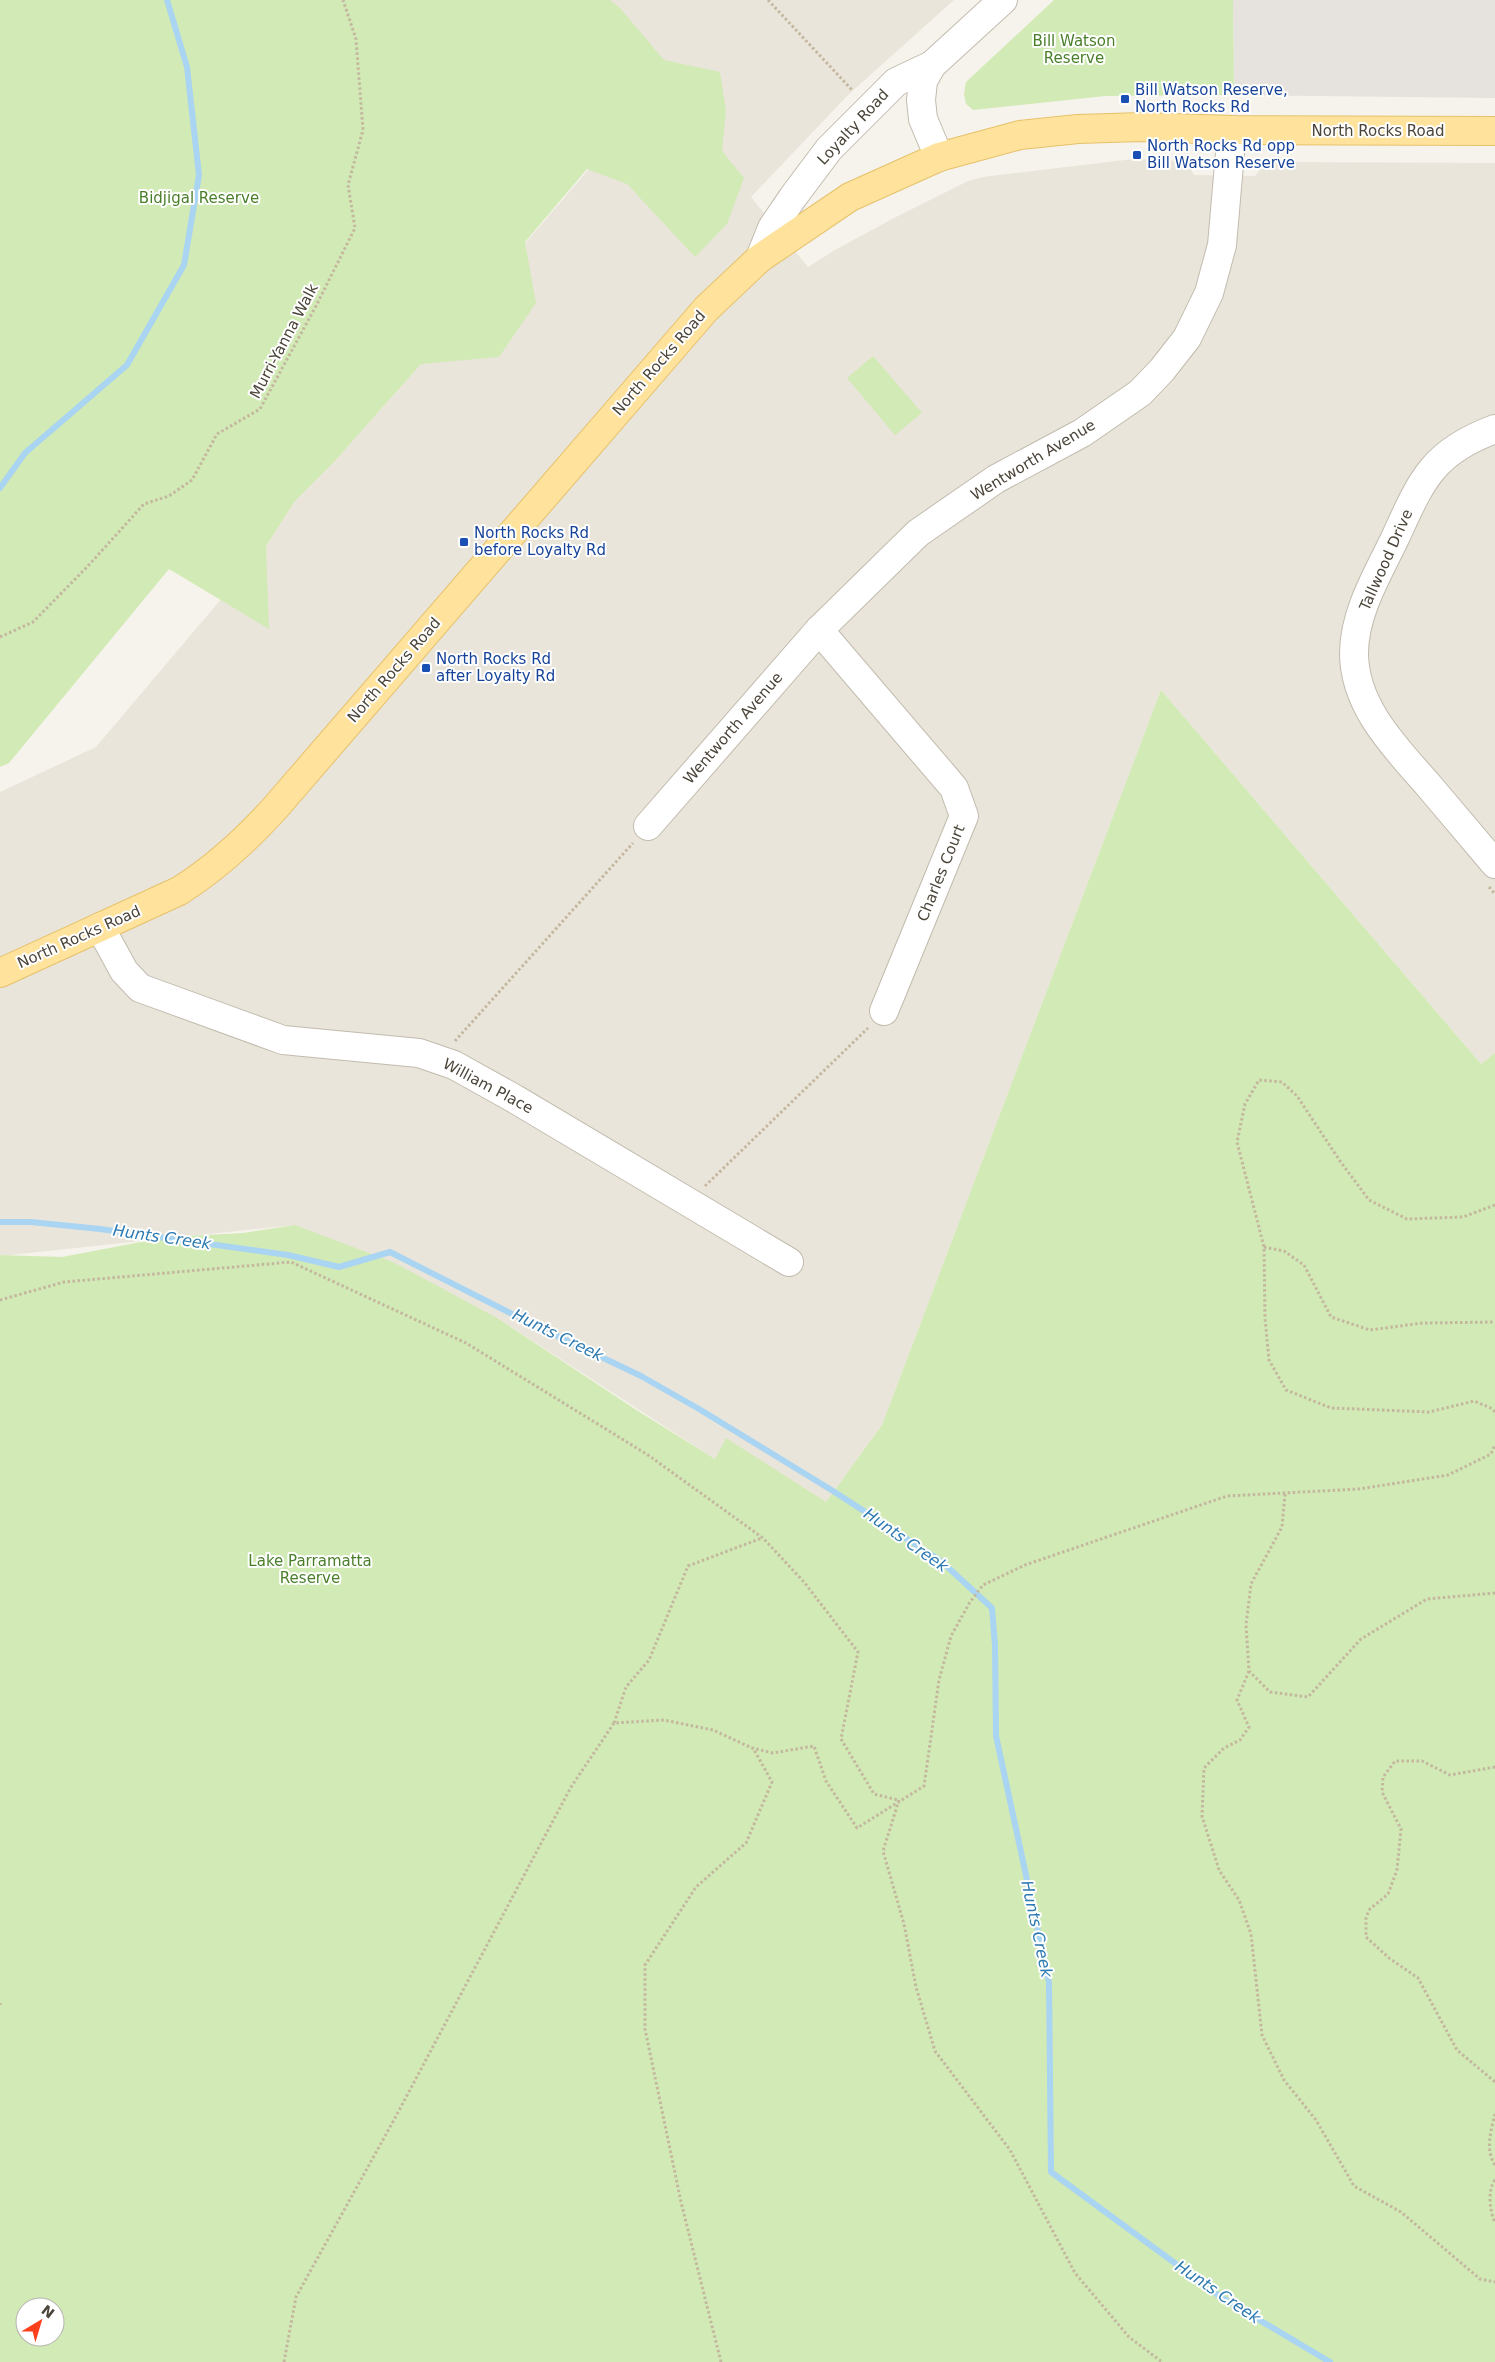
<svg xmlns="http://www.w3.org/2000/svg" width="1495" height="2362" font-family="'DejaVu Sans',sans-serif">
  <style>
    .residential { fill: #eae5da }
    .industrial { fill: #e6e2dd }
    .green { fill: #d2eab5; fill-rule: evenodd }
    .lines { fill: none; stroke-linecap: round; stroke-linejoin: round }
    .stream { stroke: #a9d4f2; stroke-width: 6 }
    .minor-casing { stroke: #c2bbae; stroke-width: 30 }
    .major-casing { stroke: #e6c16a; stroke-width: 30 }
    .path { stroke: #c4b79f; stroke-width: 3; stroke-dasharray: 2.5 2.5; stroke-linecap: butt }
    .minor { stroke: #fff; stroke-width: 28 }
    .major { stroke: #ffe39c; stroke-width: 28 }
    .transit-dot { fill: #1a4fb4; stroke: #fff; stroke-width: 2 }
    .labels { text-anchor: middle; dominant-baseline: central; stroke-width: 4; stroke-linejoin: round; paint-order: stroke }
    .park-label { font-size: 15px; fill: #4a7f2a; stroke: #fff }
    .transit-label { font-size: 15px; fill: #164399; stroke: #fff; text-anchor: start }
    .street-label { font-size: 15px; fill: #4b4439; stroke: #fff }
    .water-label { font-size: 16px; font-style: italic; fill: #2e7ab2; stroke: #fff }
  </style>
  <rect width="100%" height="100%" fill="#f6f3ec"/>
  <!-- residential -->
  <path class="residential" d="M 586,0 L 954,0 L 848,95 L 751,197 L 808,267 L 835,250 L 894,218 L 968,181 L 983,177 L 1133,159 L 1181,161 L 1189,166 L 1194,175 L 1255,176 L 1263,166 L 1276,162 L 1495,163 L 1495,1053 L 1481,1064 L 1161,690 L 882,1425 L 826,1502 L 715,1459 L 497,1318 L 295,1225 L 0,1256 L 0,792 L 96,747 L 266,546 L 295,501 L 333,463 L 421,364 L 663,83 Z"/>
  <!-- industrial -->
  <path class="industrial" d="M 1233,0 L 1495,0 L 1495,98 L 1234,95 Z"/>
  <!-- green -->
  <g class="green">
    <path d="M 0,0 L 610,0 L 620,8 L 664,60 L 720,72 L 726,111 L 722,151 L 744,178 L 727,224 L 695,257 L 627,184 L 587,169 L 525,242 L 536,303 L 499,357 L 421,364 L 333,463 L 295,501 L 266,546 L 269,629 L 169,569 L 9,763 L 0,767 Z"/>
    <path d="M 1054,0 L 1233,0 L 1234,95 L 1105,96 L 973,110 L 966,104 L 964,94 L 966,82 Z"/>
    <path d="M 873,356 L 922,413 L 895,435 L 847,378 Z"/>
    <path d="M 1161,690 L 1481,1064 L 1495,1053 L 1495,2362 L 0,2362 L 0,1255 L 62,1257 L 167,1237 L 243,1233 L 295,1225 L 395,1263 L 497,1318 L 635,1409 L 715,1459 L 726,1438 L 826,1502 L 882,1425 ZM 25,2307 L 55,2307 L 55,2337 L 25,2337 Z"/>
  </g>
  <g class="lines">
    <!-- stream -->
    <g class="stream">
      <path d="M 0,488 L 25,453 L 127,365 L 184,265 L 199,175 L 187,67 L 167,0"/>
      <path d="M 0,1222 L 31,1222 L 100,1229 L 288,1255 L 339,1267 L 390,1252 L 524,1320 L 641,1376 L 699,1409 L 833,1491 L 941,1561 L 992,1608 L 995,1645 L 996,1736 L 1049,1982 L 1051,2172 L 1221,2297 L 1330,2362"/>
    </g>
    <defs>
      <g id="minor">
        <path d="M 939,157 L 923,119 L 921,100 L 923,81 L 932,65 L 1003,0"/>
        <path d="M 760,258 L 772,228 L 793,197 L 829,149 L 896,82 L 932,65"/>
        <path d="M 1495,429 C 1433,452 1422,479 1396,536 C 1379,572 1354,612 1354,653 C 1354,707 1396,748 1429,786 C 1451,812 1473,838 1495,864"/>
        <path d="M 819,630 L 954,788 L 964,816 L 884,1011"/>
        <path d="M 648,826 L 819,630 L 918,533 L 996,479 L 1082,433 L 1140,393 L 1162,370 L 1187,338 L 1209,293 L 1222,245 L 1232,130"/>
        <path d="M 100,927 L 124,971 L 140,988 L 283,1040 L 419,1053 L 454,1065 L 515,1099 L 789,1262"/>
      </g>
      <path id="major" d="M 0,973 L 179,891 C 216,868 246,840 275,808 L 706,309 L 760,258 L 850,197 L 939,157 L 1020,135 L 1078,129 L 1142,127 L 1232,130 L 1495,131"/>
    </defs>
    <!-- minor casing -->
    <use href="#minor" class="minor-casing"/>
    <!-- major casing -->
    <use href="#major" class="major-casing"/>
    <!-- path -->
    <g class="path">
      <path d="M 768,0 L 853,91"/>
      <path d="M 0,637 L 33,622 L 88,566 L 144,504 L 169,496 L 192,480 L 217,434 L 260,409 L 316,306 L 355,228 L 348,185 L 363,130 L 356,39 L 343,0"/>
      <path d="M 1489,887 L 1495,894"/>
      <path d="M 455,1041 L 633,843"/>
      <path d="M 705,1186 L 868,1028"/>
      <path d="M 1495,1205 L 1463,1217 L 1407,1219 L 1369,1200 L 1340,1161 L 1297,1096 L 1282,1082 L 1259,1080 L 1245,1104 L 1237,1142 L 1264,1247 L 1265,1318 L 1269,1360 L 1286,1390 L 1331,1408 L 1429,1412 L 1474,1401 L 1493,1409 L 1495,1413"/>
      <path d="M 1264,1247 L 1284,1251 L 1304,1265 L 1331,1317 L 1370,1330 L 1423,1323 L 1495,1322"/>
      <path d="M 0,1300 L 64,1282 L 291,1262 L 466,1343 L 648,1455 L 763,1538 L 804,1582 L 858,1652 L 841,1739 L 874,1794 L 898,1800"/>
      <path d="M 1285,1494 L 1282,1527 L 1251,1584 L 1246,1625 L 1249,1671 L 1270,1692 L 1308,1697 L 1361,1639 L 1427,1599 L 1495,1593"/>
      <path d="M 1249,1671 L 1237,1700 L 1249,1727 L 1240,1740 L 1224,1748 L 1204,1768 L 1202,1816 L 1219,1870 L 1239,1900 L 1251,1934 L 1262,2035 L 1284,2080 L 1316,2120 L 1354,2186 L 1401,2212 L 1480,2279 L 1495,2282"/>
      <path d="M 614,1723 L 626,1687 L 649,1660 L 688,1566 L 762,1538"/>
      <path d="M 1495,1767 L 1450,1775 L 1422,1761 L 1395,1761 L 1383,1777 L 1382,1792 L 1401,1829 L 1397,1870 L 1388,1894 L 1370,1909 L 1366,1917 L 1366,1937 L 1389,1958 L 1418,1978 L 1457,2050 L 1495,2082"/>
      <path d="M 899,1800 L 883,1851 L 904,1924 L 916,1987 L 935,2051 L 1010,2150 L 1075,2273 L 1129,2337 L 1162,2362"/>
      <path d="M 0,2003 L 0,2005"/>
      <path d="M 1495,2114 C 1491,2130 1485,2150 1495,2165"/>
      <path d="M 1495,2180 C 1487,2190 1490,2212 1495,2223"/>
      <path d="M 284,2362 L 296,2297 L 395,2118 L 571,1787 L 614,1723 L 664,1720 L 713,1730 L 752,1748 L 773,1753 L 814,1746 L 826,1781 L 857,1828 L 924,1786 L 939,1680 L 951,1636 L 970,1602 L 983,1585 L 1025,1565 L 1227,1496 L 1359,1489 L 1448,1475 L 1491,1454 L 1495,1444"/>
      <path d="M 721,2362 L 681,2202 L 645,2029 L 645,1965 L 696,1887 L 746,1843 L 772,1782 L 753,1748"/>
    </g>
    <!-- minor -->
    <use href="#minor" class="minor"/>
    <!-- major -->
    <use href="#major" class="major"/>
  </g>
  <!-- markers -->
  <g class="transit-dot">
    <rect x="1120" y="94" width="10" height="10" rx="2.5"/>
    <rect x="1132" y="150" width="10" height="10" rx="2.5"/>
    <rect x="459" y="537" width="10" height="10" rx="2.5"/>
    <rect x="421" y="663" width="10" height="10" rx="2.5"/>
  </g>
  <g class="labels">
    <!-- park labels -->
    <g class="park-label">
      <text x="1074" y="41">Bill Watson<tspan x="1074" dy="17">Reserve</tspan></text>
      <text x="199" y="198">Bidjigal Reserve</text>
      <text x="310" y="1561">Lake Parramatta<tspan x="310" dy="17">Reserve</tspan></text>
    </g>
    <!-- transit labels -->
    <g class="transit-label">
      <text x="1135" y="90">Bill Watson Reserve,<tspan x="1135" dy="17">North Rocks Rd</tspan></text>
      <text x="1147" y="146">North Rocks Rd opp<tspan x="1147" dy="17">Bill Watson Reserve</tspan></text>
      <text x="474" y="533">North Rocks Rd<tspan x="474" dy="17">before Loyalty Rd</tspan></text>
      <text x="436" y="659">North Rocks Rd<tspan x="436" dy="17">after Loyalty Rd</tspan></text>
    </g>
    <!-- street labels -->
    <g class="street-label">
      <text transform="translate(853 127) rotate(-47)">Loyalty Road</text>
      <text x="1378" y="131">North Rocks Road</text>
      <text transform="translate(284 341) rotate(-62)">Murri-Yanna Walk</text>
      <text transform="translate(659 363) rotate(-49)">North Rocks Road</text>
      <text transform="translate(1033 460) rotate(-31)">Wentworth Avenue</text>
      <text transform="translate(1386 560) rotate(-66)">Tallwood Drive</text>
      <text transform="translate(394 670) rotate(-49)">North Rocks Road</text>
      <text transform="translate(733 728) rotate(-49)">Wentworth Avenue</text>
      <text transform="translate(941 873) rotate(-68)">Charles Court</text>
      <text transform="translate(79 937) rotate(-24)">North Rocks Road</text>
      <text transform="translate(488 1086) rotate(28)">William Place</text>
    </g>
    <!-- water labels -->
    <g class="water-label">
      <text transform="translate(162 1237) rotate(8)">Hunts Creek</text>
      <text transform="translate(558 1335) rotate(26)">Hunts Creek</text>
      <text transform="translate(906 1540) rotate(35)">Hunts Creek</text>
      <text transform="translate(1037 1929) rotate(78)">Hunts Creek</text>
      <text transform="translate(1218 2292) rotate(34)">Hunts Creek</text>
    </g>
  </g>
  <!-- north arrow -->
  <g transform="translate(40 2322) rotate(38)"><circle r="24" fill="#ffffff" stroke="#b7b4b0"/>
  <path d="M0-4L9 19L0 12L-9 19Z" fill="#fc3f1d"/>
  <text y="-8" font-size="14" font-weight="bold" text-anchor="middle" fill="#4b4439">N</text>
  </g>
</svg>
